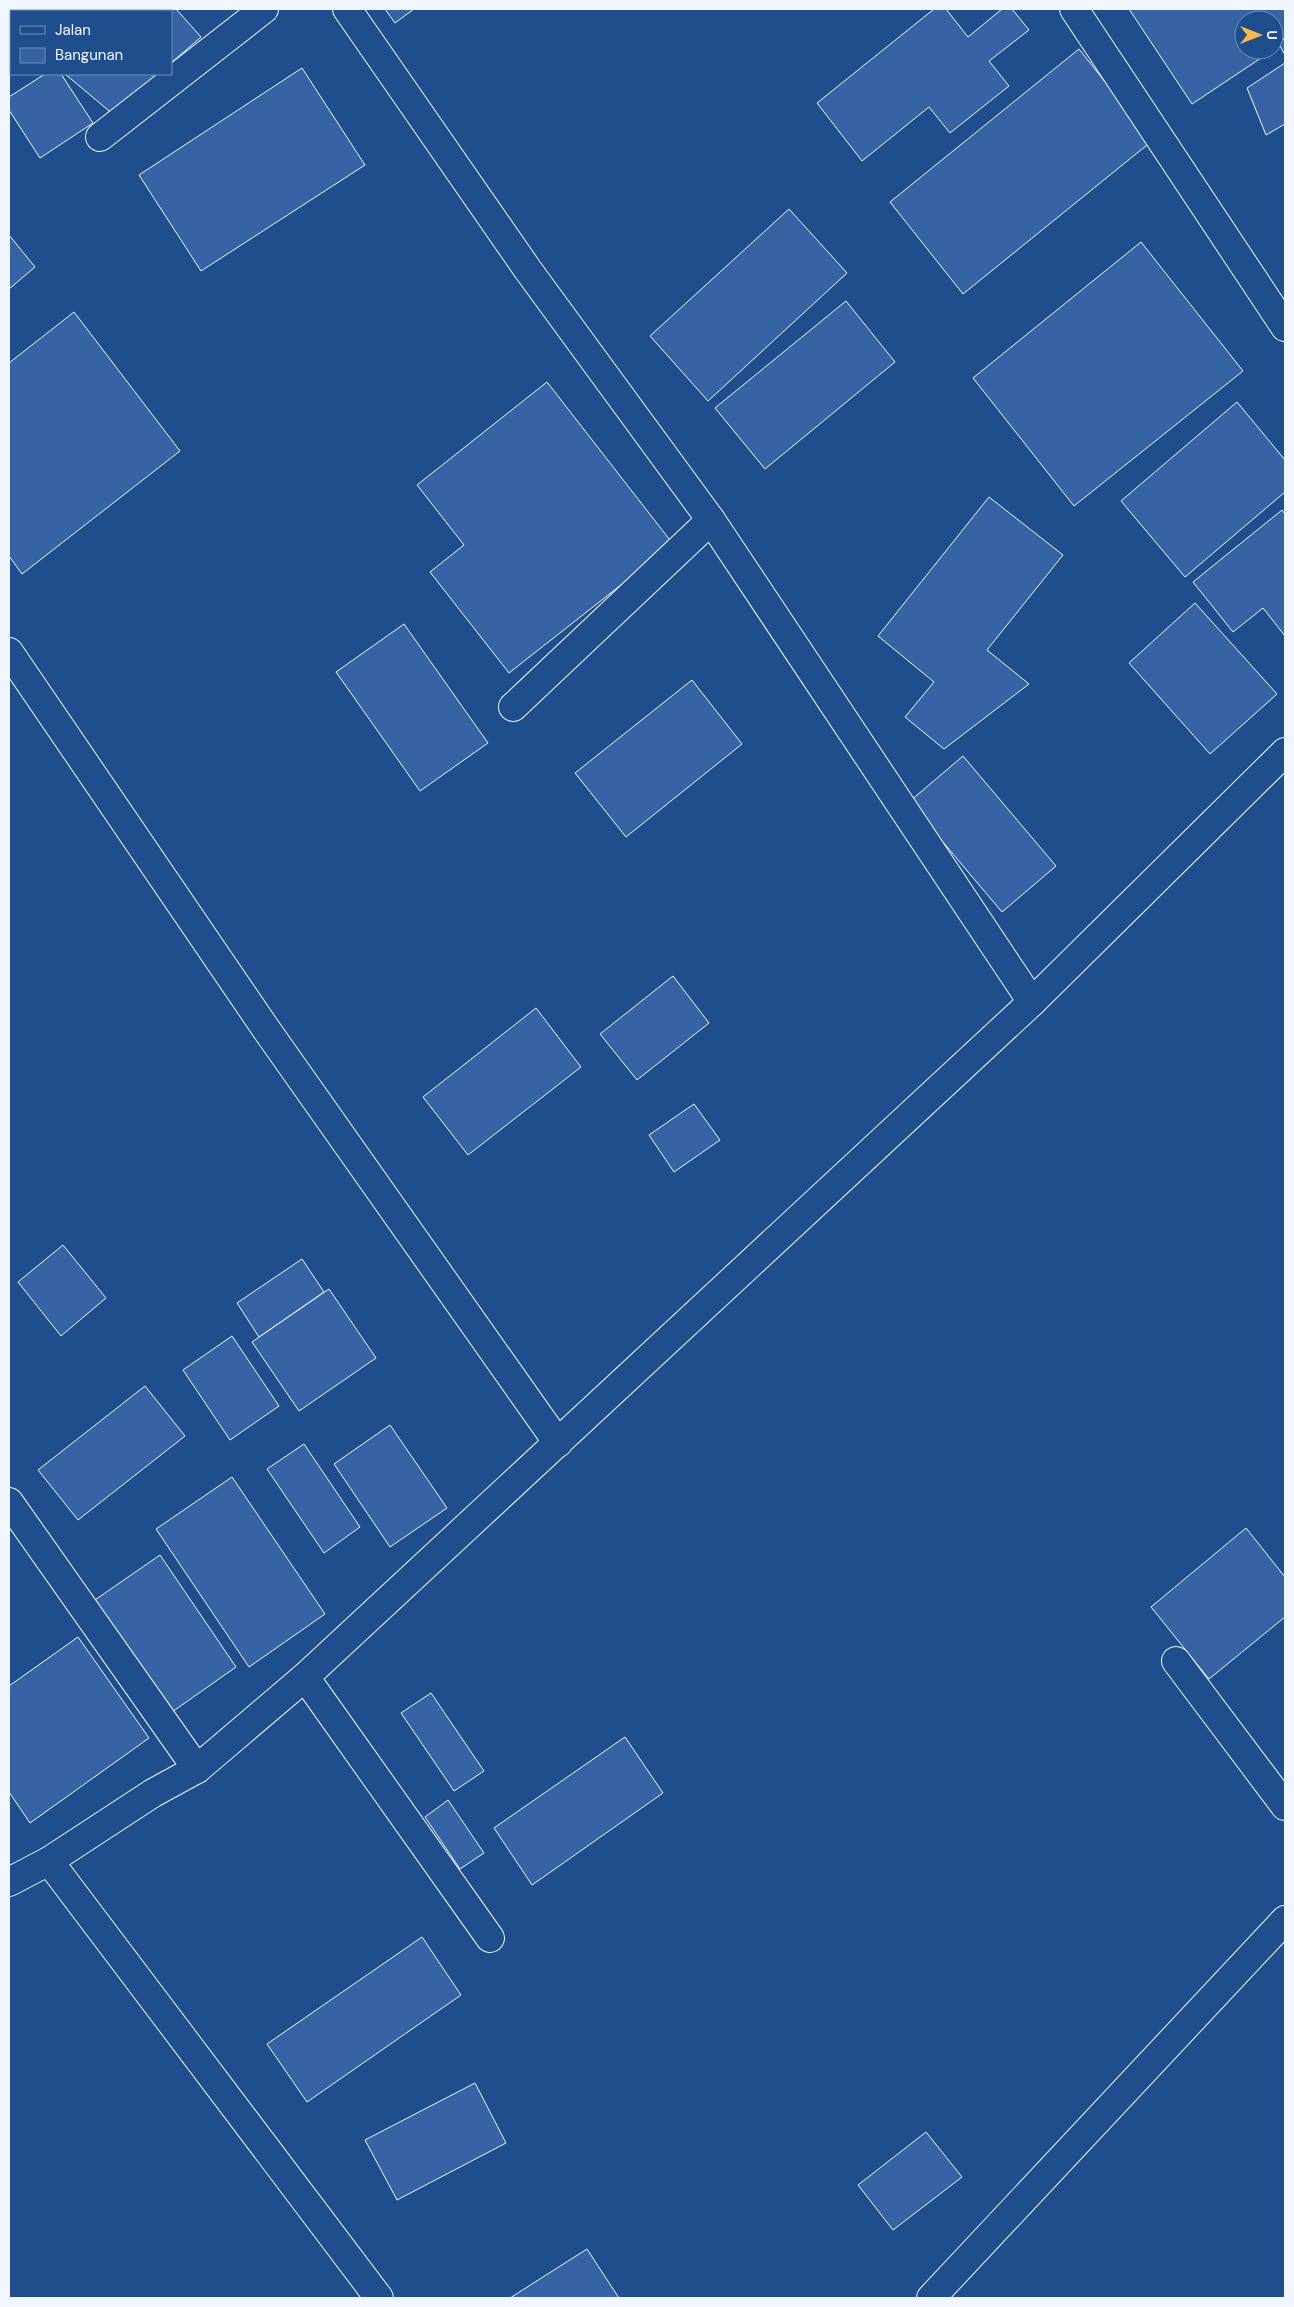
<svg xmlns="http://www.w3.org/2000/svg" width="1294" height="2307" font-family="'DM Sans',sans-serif">
  <style>
    .building { fill: #3563a3; stroke: #f2f6ff }
    .lines { fill: none; stroke-linecap: round; stroke-linejoin: round }
    .street-casing { stroke: #f2f6ff; stroke-width: 30 }
    .secondary-casing { stroke: #f2f6ff; stroke-width: 30 }
    .street { stroke: #1f4e8c; stroke-width: 28 }
    .secondary { stroke: #1f4e8c; stroke-width: 28 }
  </style>
  <rect width="100%" height="100%" fill="#1f4e8c"/>
  <!-- building -->
  <g class="building">
    <path d="M 53,9 L 176,9 L 201,37 L 171,63 L 171,11 L 50,11 Z"/>
    <path d="M 385,9 L 414,9 L 395,23 Z"/>
    <path d="M 934,9 L 946,9 L 968,37 L 1002,9 L 1012,9 L 1029,30 L 989,61 L 1009,86 L 950,133 L 929,107 L 862,161 L 817,103 Z"/>
    <path d="M 1129,9 L 1285,9 L 1285,42 L 1274,49 L 1274,20 L 1244,20 L 1244,50 L 1273,50 L 1192,104 Z"/>
    <path d="M 1285,39 L 1285,55 L 1278,42 Z"/>
    <path d="M 1079,49 L 1152,141 L 963,294 L 890,202 Z"/>
    <path d="M 1285,63 L 1285,124 L 1266,135 L 1247,88 Z"/>
    <path d="M 302,68 L 365,165 L 201,271 L 139,175 Z"/>
    <path d="M 45,74 L 61,74 L 93,123 L 40,158 L 9,110 L 9,97 Z"/>
    <path d="M 65,74 L 160,74 L 114,115 Z"/>
    <path d="M 789,209 L 847,273 L 708,401 L 650,336 Z"/>
    <path d="M 9,235 L 35,267 L 9,289 Z"/>
    <path d="M 1141,242 L 1243,371 L 1074,506 L 973,378 Z"/>
    <path d="M 846,301 L 895,362 L 765,469 L 715,408 Z"/>
    <path d="M 74,312 L 180,451 L 22,574 L 9,556 L 9,363 Z"/>
    <path d="M 547,382 L 673,544 L 509,673 L 430,572 L 464,545 L 417,485 Z"/>
    <path d="M 1237,402 L 1285,460 L 1285,492 L 1185,577 L 1121,501 Z"/>
    <path d="M 989,497 L 1063,555 L 987,650 L 1029,684 L 944,749 L 905,717 L 934,682 L 878,636 Z"/>
    <path d="M 1282,510 L 1285,514 L 1285,636 L 1263,608 L 1233,632 L 1193,582 Z"/>
    <path d="M 1195,603 L 1277,694 L 1210,754 L 1129,663 Z"/>
    <path d="M 404,624 L 488,743 L 420,791 L 336,672 Z"/>
    <path d="M 692,680 L 742,744 L 626,837 L 575,773 Z"/>
    <path d="M 963,756 L 1056,866 L 1002,912 L 909,802 Z"/>
    <path d="M 673,976 L 709,1023 L 637,1080 L 600,1034 Z"/>
    <path d="M 536,1008 L 581,1067 L 468,1155 L 423,1097 Z"/>
    <path d="M 694,1104 L 720,1140 L 674,1172 L 649,1135 Z"/>
    <path d="M 63,1245 L 106,1298 L 61,1336 L 18,1282 Z"/>
    <path d="M 302,1259 L 324,1292 L 259,1337 L 237,1303 Z"/>
    <path d="M 329,1289 L 376,1358 L 299,1411 L 252,1342 Z"/>
    <path d="M 232,1336 L 279,1406 L 230,1440 L 183,1370 Z"/>
    <path d="M 145,1386 L 185,1436 L 78,1520 L 38,1470 Z"/>
    <path d="M 390,1425 L 447,1508 L 390,1547 L 334,1464 Z"/>
    <path d="M 304,1444 L 360,1527 L 324,1553 L 267,1469 Z"/>
    <path d="M 232,1477 L 325,1614 L 249,1667 L 156,1529 Z"/>
    <path d="M 1246,1528 L 1285,1577 L 1285,1617 L 1209,1679 L 1151,1607 Z"/>
    <path d="M 160,1555 L 236,1667 L 172,1712 L 95,1600 Z"/>
    <path d="M 78,1637 L 149,1738 L 30,1823 L 9,1792 L 9,1686 Z"/>
    <path d="M 431,1693 L 484,1771 L 454,1791 L 401,1713 Z"/>
    <path d="M 625,1737 L 663,1793 L 532,1885 L 494,1828 Z"/>
    <path d="M 448,1800 L 484,1853 L 460,1869 L 425,1817 Z"/>
    <path d="M 422,1937 L 461,1995 L 307,2102 L 267,2044 Z"/>
    <path d="M 475,2083 L 506,2143 L 397,2200 L 365,2140 Z"/>
    <path d="M 926,2132 L 962,2177 L 893,2230 L 858,2185 Z"/>
    <path d="M 587,2249 L 619,2298 L 510,2298 Z"/>
  </g>
  <g class="lines">
    <defs>
      <g id="street">
        <path d="M 347,9 L 528,270 L 711,520 L 1032,1002"/>
        <path d="M 100,137 L 264,9"/>
        <path d="M 9,652 L 266,1029 L 558,1443"/>
        <path d="M 513,707 L 711,520"/>
        <path d="M 9,1502 L 197,1769"/>
        <path d="M 1176,1661 L 1285,1806"/>
        <path d="M 305,1677 L 490,1938"/>
        <path d="M 49,1861 L 379,2298"/>
        <path d="M 9,1882 L 49,1861 L 153,1793 L 197,1769 L 305,1677 L 1032,1002 L 1285,752"/>
        <path d="M 931,2298 L 1285,1920"/>
      </g>
      <path id="secondary" d="M 1074,9 L 1285,327"/>
    </defs>
    <!-- street casing -->
    <use href="#street" class="street-casing"/>
    <!-- secondary casing -->
    <use href="#secondary" class="secondary-casing"/>
    <!-- street -->
    <use href="#street" class="street"/>
    <!-- secondary -->
    <use href="#secondary" class="secondary"/>
  </g>
  <!-- border -->
  <rect width="1294" height="2307" fill="none" stroke="#f2f6ff" stroke-width="20"/>
  <!-- legend -->
  <rect x="10" y="10" width="162" height="65" fill="#1f4e8c" stroke="#7391ba"/>
  <rect x="20" y="26" width="25" height="8" fill="#1f4e8c" stroke="#7391ba"/>
  <text x="55" y="35" font-size="15" fill="#f2f6ff">Jalan</text>
  <rect x="20" y="48" width="25" height="15" fill="#3563a3" stroke="#7391ba"/>
  <text x="55" y="60" font-size="15" fill="#f2f6ff">Bangunan</text>
  <!-- north arrow -->
  <g transform="translate(1259 35) rotate(90)"><circle r="24" fill="#1f4e8c" stroke="#7391ba"/>
  <path d="M0-4L9 19L0 12L-9 19Z" fill="#ffb74d"/>
  <text y="-8" font-size="14" font-weight="bold" text-anchor="middle" fill="#f2f6ff">U</text>
  </g>
</svg>
